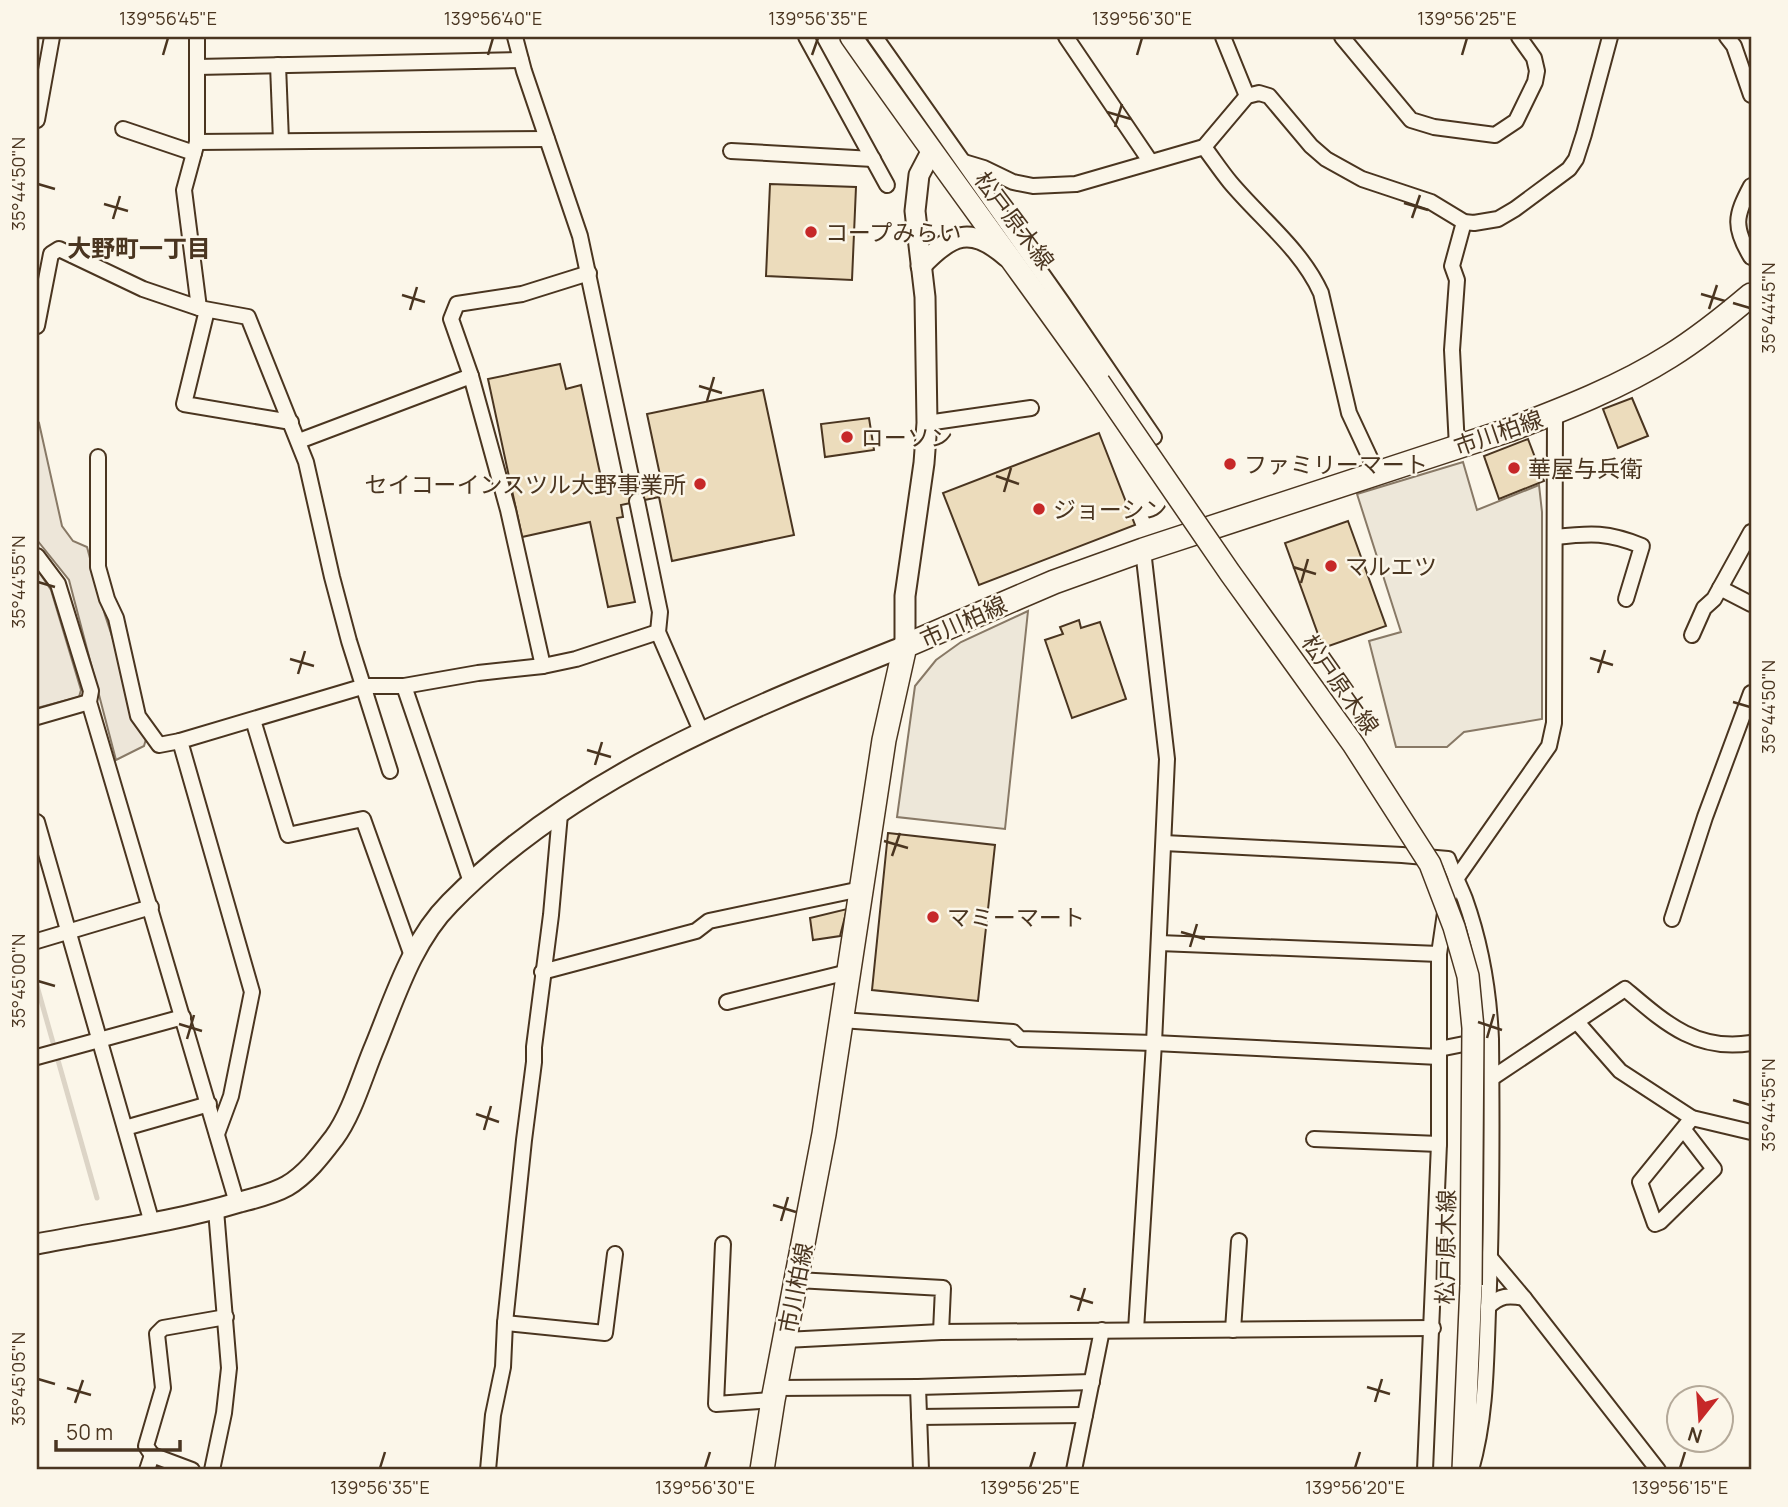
<svg xmlns="http://www.w3.org/2000/svg" width="1788" height="1507" font-family="Manrope,'Noto Sans JP',sans-serif">
  <style>
    .green { fill: #ede6d9; stroke: #887966; stroke-width: 2 }
    .parking { fill: #ede7d9; stroke: #887966; stroke-width: 2 }
    .lines { fill: none; stroke-linecap: round; stroke-linejoin: round }
    .stream { stroke: #dcd4c6; stroke-width: 5 }
    .building { fill: #ecdcbc; stroke: #4a3520; stroke-width: 2 }
    .minor-casing { stroke: #4a3520; stroke-width: 18 }
    .tertiary-casing { stroke: #4a3520; stroke-width: 23 }
    .secondary-casing { stroke: #4a3520; stroke-width: 24 }
    .primary-casing { stroke: #4a3520; stroke-width: 26 }
    .minor { stroke: #fbf6e9; stroke-width: 14 }
    .tertiary { stroke: #fbf6e9; stroke-width: 19 }
    .secondary { stroke: #fbf6e9; stroke-width: 21 }
    .primary { stroke: #fbf6e9; stroke-width: 23 }
    .secondary-bridge-casing { stroke: #4a3520; stroke-width: 24; stroke-linecap: butt }
    .secondary-bridge { stroke: #fbf6e9; stroke-width: 21 }
    .ticks { fill: none; stroke: #4a3520; stroke-width: 2.5 }
    .poi-dot { fill: #c62828; stroke: #fbf6e9; stroke-width: 2.5 }
    .labels { text-anchor: middle; dominant-baseline: central; stroke-width: 5; stroke-linejoin: round; paint-order: stroke }
    .street-label { font-size: 23px; fill: #4a3520; stroke: #fbf6e9 }
    .poi-label { font-size: 23px; fill: #4a3520; stroke: #fbf6e9; text-anchor: start }
    .neighbourhood-label { font-size: 24px; font-weight: bold; fill: #4a3520; stroke: #fbf6e9 }
    .neatline { fill: none; stroke: #4a3520; stroke-width: 2.5 }
    .ticks-label { font-size: 18px; text-anchor: middle; fill: #4a3520 }
  </style>
  <rect width="100%" height="100%" fill="#fbf6e9"/>
  <!-- green -->
  <g class="green">
    <path d="M 39,423 L 62,526 L 73,541 L 87,547 L 105,615 L 146,739 L 144,746 L 116,760 L 69,580 L 37,540 L 37,424 Z"/>
    <path d="M 37,569 L 51,590 L 81,690 L 79,697 L 37,708 Z"/>
  </g>
  <!-- parking -->
  <g class="parking">
    <path d="M 1463,462 L 1477,510 L 1539,485 L 1542,512 L 1542,719 L 1464,732 L 1447,747 L 1396,747 L 1369,641 L 1401,632 L 1357,494 Z"/>
    <path d="M 1028,611 L 1005,829 L 897,817 L 915,686 L 936,660 L 961,642 Z"/>
  </g>
  <g class="lines">
    <!-- stream -->
    <path class="stream" d="M 37,986 L 97,1198"/>
  </g>
  <!-- building -->
  <g class="building">
    <path d="M 770,184 L 856,187 L 852,280 L 766,276 Z"/>
    <path d="M 560,364 L 566,389 L 581,385 L 603,487 L 660,475 L 647,414 L 763,390 L 794,535 L 672,561 L 659,497 L 621,505 L 623,517 L 617,518 L 635,602 L 608,607 L 590,522 L 522,537 L 488,379 Z"/>
    <path d="M 1632,398 L 1648,436 L 1618,448 L 1603,409 Z"/>
    <path d="M 869,418 L 874,450 L 825,457 L 821,424 Z"/>
    <path d="M 1099,433 L 1135,525 L 979,585 L 943,493 Z"/>
    <path d="M 1528,439 L 1544,481 L 1499,499 L 1484,456 Z"/>
    <path d="M 1348,521 L 1386,626 L 1323,648 L 1285,543 Z"/>
    <path d="M 1079,620 L 1081,628 L 1100,622 L 1126,699 L 1072,718 L 1045,640 L 1063,634 L 1060,627 Z"/>
    <path d="M 888,833 L 995,845 L 978,1001 L 872,990 Z"/>
    <path d="M 847,909 L 840,936 L 813,940 L 810,918 Z"/>
  </g>
  <g class="lines">
    <defs>
      <g id="minor">
        <path d="M 197,37 L 197,142 L 184,190 L 199,308"/>
        <path d="M 515,37 L 524,71 L 580,236 L 632,481"/>
        <path d="M 806,37 L 887,185"/>
        <path d="M 875,37 L 1062,302 L 1154,437"/>
        <path d="M 1066,37 L 1150,161"/>
        <path d="M 1223,37 L 1247,96"/>
        <path d="M 1342,37 L 1411,120 L 1434,127 L 1495,135 L 1516,121 L 1535,82 L 1537,71 L 1534,58 L 1519,37"/>
        <path d="M 1727,37 L 1734,46 L 1751,95"/>
        <path d="M 278,65 L 281,141"/>
        <path d="M 197,67 L 521,60"/>
        <path d="M 37,120 L 52,37"/>
        <path d="M 123,129 L 194,153"/>
        <path d="M 197,142 L 547,139"/>
        <path d="M 1204,147 C 1213,159 1221,171 1230,182 C 1261,219 1301,249 1321,293 L 1349,413 L 1377,473"/>
        <path d="M 731,151 L 873,159"/>
        <path d="M 964,162 L 984,168 L 1013,182 L 1033,186 L 1076,184 L 1204,147 L 1247,96 L 1259,93 L 1269,96 L 1311,146 L 1326,159 L 1362,179 L 1431,202 L 1464,222 L 1474,223 L 1498,219 L 1515,209 L 1569,169 L 1576,159 L 1584,134 L 1610,37"/>
        <path d="M 1751,186 C 1735,216 1733,227 1751,257"/>
        <path d="M 207,310 L 184,404 L 291,422"/>
        <path d="M 37,326 L 51,254 L 59,249 L 143,289 L 199,308 L 248,317 L 306,462 L 332,577 L 349,641 L 390,771"/>
        <path d="M 471,376 L 451,319 L 457,304 L 522,294 L 589,273"/>
        <path d="M 927,423 L 1031,408"/>
        <path d="M 299,441 L 471,376 L 508,510 L 543,666"/>
        <path d="M 1457,447 L 1452,350 L 1457,280 L 1452,266 L 1464,222"/>
        <path d="M 98,457 L 98,567 L 107,599 L 116,618 L 138,716 L 159,745 L 180,741"/>
        <path d="M 637,501 L 660,612 L 658,632 L 701,731"/>
        <path d="M 1555,537 C 1591,533 1608,532 1642,546 L 1626,599"/>
        <path d="M 37,556 L 58,584 L 91,691 L 89,702 L 237,1203"/>
        <path d="M 1720,588 L 1751,604"/>
        <path d="M 1692,635 L 1704,608 L 1714,599 L 1751,532"/>
        <path d="M 404,686 L 471,882"/>
        <path d="M 37,717 L 89,702"/>
        <path d="M 253,720 L 288,835 L 363,819 L 412,956"/>
        <path d="M 37,822 L 152,1223"/>
        <path d="M 1164,843 L 1402,855 L 1448,859 C 1453,873 1460,886 1465,899 C 1481,944 1489,991 1491,1039 C 1492,1130 1492,1221 1488,1311 C 1486,1365 1486,1418 1471,1470"/>
        <path d="M 1672,919 L 1705,817 L 1751,693"/>
        <path d="M 37,941 L 151,907"/>
        <path d="M 1159,943 L 1439,954"/>
        <path d="M 542,972 L 696,931 L 709,921 L 861,889"/>
        <path d="M 727,1002 L 848,972"/>
        <path d="M 841,1020 L 1013,1032 L 1020,1039 L 1154,1043 L 1439,1057"/>
        <path d="M 1577,1022 L 1620,1071 L 1692,1118 L 1751,1132"/>
        <path d="M 1439,1049 L 1479,1041"/>
        <path d="M 37,1057 L 183,1017"/>
        <path d="M 1492,1078 L 1625,989 C 1664,1022 1696,1052 1751,1043"/>
        <path d="M 125,1128 L 209,1104"/>
        <path d="M 1684,1130 L 1714,1169 L 1660,1222 L 1655,1224 L 1640,1182 L 1692,1118"/>
        <path d="M 217,1134 L 231,1096 L 252,992 L 180,741 L 365,686 L 404,686 L 478,673 L 543,666 L 576,659 L 658,632"/>
        <path d="M 1314,1139 L 1439,1144"/>
        <path d="M 723,1244 L 716,1404 L 773,1400"/>
        <path d="M 1492,1260 L 1524,1298 L 1658,1470"/>
        <path d="M 797,1280 L 943,1288 L 941,1332"/>
        <path d="M 1488,1307 C 1500,1295 1509,1295 1524,1298"/>
        <path d="M 505,1323 L 605,1333 L 615,1254"/>
        <path d="M 1136,1330 L 1154,1043 L 1167,759 L 1143,550"/>
        <path d="M 1233,1330 L 1239,1241"/>
        <path d="M 785,1340 L 941,1332 L 1433,1328"/>
        <path d="M 918,1387 L 1092,1382"/>
        <path d="M 775,1388 L 918,1387 L 921,1470"/>
        <path d="M 919,1417 L 1085,1415"/>
        <path d="M 152,1455 L 146,1446 L 163,1388 L 157,1334 L 163,1328 L 226,1317"/>
        <path d="M 147,1470 L 152,1455 L 192,1470"/>
        <path d="M 212,1470 L 224,1413 L 229,1368 L 216,1210"/>
        <path d="M 488,1470 L 493,1415 L 503,1367 L 505,1323 L 524,1140 L 534,1062 L 534,1047 L 551,915 L 560,814"/>
        <path d="M 1074,1470 L 1102,1330"/>
        <path d="M 1425,1470 L 1439,1144 L 1439,954 L 1446,906 L 1456,879 L 1549,746 L 1554,723 L 1555,412"/>
      </g>
      <g id="tertiary">
        <path d="M 921,266 C 951,234 971,225 1007,257"/>
        <path d="M 37,1244 C 104,1231 174,1222 240,1202 C 255,1198 273,1194 287,1186 C 306,1175 321,1155 334,1138 C 352,1114 363,1074 375,1046 C 395,997 412,941 450,903 C 573,777 745,710 905,646 L 905,596 L 924,463 L 927,423 L 925,297 L 915,211 L 919,175 L 931,152"/>
      </g>
      <g id="secondary">
        <path d="M 851,37 C 932,153 1017,266 1099,382"/>
        <path d="M 1463,1470 L 1471,1285"/>
      </g>
      <path id="primary" d="M 762,1470 L 773,1400 L 824,1134 L 884,740 L 905,646 L 1054,582 L 1143,550 L 1509,430 C 1564,409 1621,387 1670,356 C 1699,338 1725,317 1751,295"/>
    </defs>
    <!-- minor casing -->
    <use href="#minor" class="minor-casing"/>
    <!-- tertiary casing -->
    <use href="#tertiary" class="tertiary-casing"/>
    <!-- secondary casing -->
    <use href="#secondary" class="secondary-casing"/>
    <!-- primary casing -->
    <use href="#primary" class="primary-casing"/>
    <!-- minor -->
    <use href="#minor" class="minor"/>
    <!-- tertiary -->
    <use href="#tertiary" class="tertiary"/>
    <!-- secondary -->
    <use href="#secondary" class="secondary"/>
    <!-- primary -->
    <use href="#primary" class="primary"/>
    <defs>
      <path id="secondary-bridge" d="M 1099,382 L 1230,573 L 1353,744 L 1430,864 L 1454,927 L 1468,976 L 1473,1028 L 1471,1285"/>
    </defs>
    <!-- secondary-bridge casing -->
    <use href="#secondary-bridge" class="secondary-bridge-casing"/>
    <!-- secondary-bridge -->
    <use href="#secondary-bridge" class="secondary-bridge"/>
  </g>
  <!-- ticks -->
  <path class="ticks" d="M 163,55 L 168,38M 488,55 L 493,38M 812,55 L 818,38M 1137,55 L 1142,38M 1462,55 L 1467,38M 1107,112 L 1131,119M 1115,127 L 1122,104M 38,184 L 55,189M 1404,203 L 1428,210M 104,204 L 128,211M 1412,218 L 1420,195M 113,219 L 120,196M 1701,294 L 1725,301M 402,295 L 425,302M 1733,303 L 1750,308M 1709,309 L 1717,285M 410,310 L 417,287M 699,386 L 722,393M 707,401 L 714,377M 996,476 L 1019,484M 1004,492 L 1011,468M 1293,567 L 1316,574M 38,582 L 55,587M 1301,583 L 1308,559M 1590,658 L 1613,665M 290,659 L 314,666M 1598,673 L 1605,650M 298,674 L 305,651M 1733,702 L 1750,707M 587,750 L 611,757M 595,765 L 602,742M 884,841 L 908,848M 892,856 L 900,833M 1181,932 L 1205,939M 1190,947 L 1197,924M 38,981 L 55,986M 1478,1022 L 1502,1030M 179,1024 L 202,1031M 1487,1038 L 1494,1014M 187,1039 L 194,1015M 1733,1100 L 1750,1105M 476,1114 L 499,1122M 484,1130 L 491,1106M 773,1205 L 796,1212M 781,1221 L 788,1197M 1070,1296 L 1093,1303M 1078,1311 L 1085,1288M 38,1379 L 55,1384M 1367,1387 L 1390,1394M 67,1388 L 91,1395M 1375,1402 L 1382,1379M 75,1403 L 83,1380M 380,1468 L 385,1452M 705,1468 L 710,1452M 1030,1468 L 1035,1452M 1355,1468 L 1360,1452M 1680,1468 L 1685,1452"/>
  <!-- markers -->
  <g class="poi-dot">
    <circle cx="811" cy="232" r="7"/>
    <circle cx="847" cy="437" r="7"/>
    <circle cx="1230" cy="464" r="7"/>
    <circle cx="1514" cy="468" r="7"/>
    <circle cx="700" cy="484" r="7"/>
    <circle cx="1039" cy="509" r="7"/>
    <circle cx="1331" cy="566" r="7"/>
    <circle cx="933" cy="917" r="7"/>
  </g>
  <g class="labels">
    <!-- street labels -->
    <g class="street-label">
      <text transform="translate(1015 220) rotate(53)">松戸原木線</text>
      <text transform="translate(1498 432) rotate(-19)">市川柏線</text>
      <text transform="translate(963 621) rotate(-24)">市川柏線</text>
      <text transform="translate(1341 684) rotate(55)">松戸原木線</text>
      <text transform="translate(1445 1247) rotate(-89)">松戸原木線</text>
      <text transform="translate(795 1288) rotate(-79)">市川柏線</text>
    </g>
    <!-- poi labels -->
    <g class="poi-label">
      <text x="825" y="232">コープみらい</text>
      <text x="861" y="437">ローソン</text>
      <text x="1244" y="464">ファミリーマート</text>
      <text x="1528" y="468">華屋与兵衛</text>
      <text x="686" y="484" text-anchor="end">セイコーインスツル大野事業所</text>
      <text x="1053" y="509">ジョーシン</text>
      <text x="1345" y="566">マルエツ</text>
      <text x="947" y="917">マミーマート</text>
    </g>
    <!-- neighbourhood labels -->
    <g class="neighbourhood-label">
      <text x="139" y="247">大野町一丁目</text>
    </g>
  </g>
  <!-- border -->
  <rect width="1788" height="1507" fill="none" stroke="#fbf6e9" stroke-width="77"/>
  <!-- north arrow -->
  <g transform="translate(1700 1419) rotate(197)"><circle r="33" fill="#fbf6e9" stroke="#b4a999" stroke-width="2"/>
  <path d="M0-5L12 26L0 18L-12 26Z" fill="#c62828"/>
  <text y="-10" font-size="19" font-weight="bold" text-anchor="middle" fill="#4a3520">N</text>
  </g>
  <!-- scale -->
  <path d="M56 1440v10h124v-10" fill="none" stroke="#4a3520" stroke-width="3.5"/>
  <text x="66" y="1440" font-size="21" fill="#4a3520" stroke="#fbf6e9" stroke-width="5" paint-order="stroke">50 m</text>
  <rect x="38" y="38" width="1712" height="1430" class="neatline"/>
  <g class="ticks-label">
    <text x="168" y="25">139°56'45"E</text>
    <text x="493" y="25">139°56'40"E</text>
    <text x="818" y="25">139°56'35"E</text>
    <text x="1142" y="25">139°56'30"E</text>
    <text x="1467" y="25">139°56'25"E</text>
    <text transform="translate(19 184) rotate(-90)" y="6">35°44'50"N</text>
    <text transform="translate(1769 308) rotate(-90)" y="6">35°44'45"N</text>
    <text transform="translate(19 582) rotate(-90)" y="6">35°44'55"N</text>
    <text transform="translate(1769 707) rotate(-90)" y="6">35°44'50"N</text>
    <text transform="translate(19 981) rotate(-90)" y="6">35°45'00"N</text>
    <text transform="translate(1769 1105) rotate(-90)" y="6">35°44'55"N</text>
    <text transform="translate(19 1379) rotate(-90)" y="6">35°45'05"N</text>
    <text x="380" y="1494">139°56'35"E</text>
    <text x="705" y="1494">139°56'30"E</text>
    <text x="1030" y="1494">139°56'25"E</text>
    <text x="1355" y="1494">139°56'20"E</text>
    <text x="1680" y="1494">139°56'15"E</text>
  </g>
</svg>
